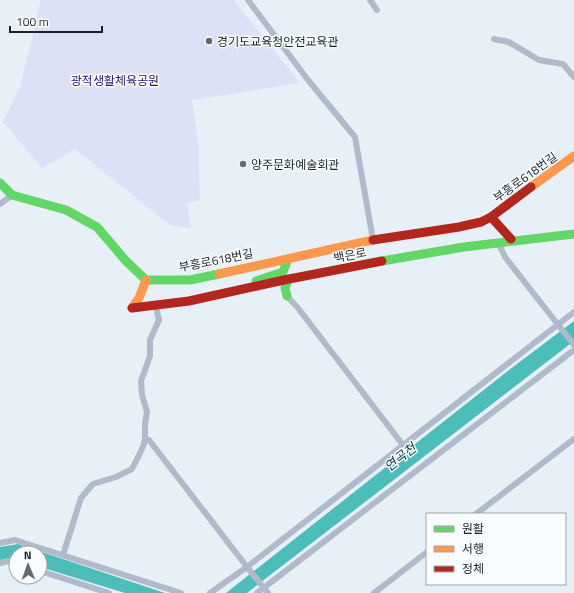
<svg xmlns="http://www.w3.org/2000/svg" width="574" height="593" font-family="'Titillium Web','Noto Sans KR',sans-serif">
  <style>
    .green { fill: #dde1f5 }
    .water { fill: #4dbdb9 }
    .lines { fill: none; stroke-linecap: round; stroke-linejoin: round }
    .street { stroke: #b1baca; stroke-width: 6 }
    .fast { stroke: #63d668; stroke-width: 9 }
    .slow { stroke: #ff974d; stroke-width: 9 }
    .jam { stroke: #b3261e; stroke-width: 9 }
    .poi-dot { fill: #636a6f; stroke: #f9fcfe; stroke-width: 1.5 }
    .labels { text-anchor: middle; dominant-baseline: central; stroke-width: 3; stroke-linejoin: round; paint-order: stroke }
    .poi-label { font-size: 12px; fill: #1c2226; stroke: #f9fcfe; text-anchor: start }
    .park-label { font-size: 12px; fill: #2c1771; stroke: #f9fcfe }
    .street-label { font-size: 12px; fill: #1c2226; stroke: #f9fcfe }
    .water-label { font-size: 13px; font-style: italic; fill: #084440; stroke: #f9fcfe }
  </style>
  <rect width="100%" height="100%" fill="#e7f0f6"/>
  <!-- green -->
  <path class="green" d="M 41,0 L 234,0 L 300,83 L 192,100 L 198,141 L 200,200 L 187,203 L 191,228 L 170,225 L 75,149 L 42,168 L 3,122 L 20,87 Z"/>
  <!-- water -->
  <g class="water">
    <path d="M 574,321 L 574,341 L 247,593 L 226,593 L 509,370 Z"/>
    <path d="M 18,544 L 165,593 L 125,593 L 40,567 L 40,553 L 16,553 L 16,560 L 10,558 L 0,560 L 0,547 Z"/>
  </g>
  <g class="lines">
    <!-- street -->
    <g class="street">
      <path d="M 248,0 L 308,80 L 355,137 L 373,240"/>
      <path d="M 370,0 L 377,10"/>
      <path d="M 494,39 L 509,42 L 539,60 L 563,64 L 574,77"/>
      <path d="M 0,204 L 12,195"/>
      <path d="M 498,242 L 505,257 L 574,345"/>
      <path d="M 287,296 L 298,308 L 403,445"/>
      <path d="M 145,439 L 149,440 L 247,567 L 268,593"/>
      <path d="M 476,514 L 574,439"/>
      <path d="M 0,543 L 15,540 L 181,593"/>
      <path d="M 63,555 L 81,498 L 93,484 L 116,477 L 132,469 L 143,447 L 145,439 L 145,424 L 147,412 L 142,395 L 141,381 L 150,356 L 150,340 L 159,320 L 156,307"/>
      <path d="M 0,563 L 8,561 L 16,564"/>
      <path d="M 40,571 L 109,593"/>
      <path d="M 210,593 L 247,567 L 574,312"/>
      <path d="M 257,593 L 574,350"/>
      <path d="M 374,593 L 427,552"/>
    </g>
    <!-- fast -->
    <g class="fast">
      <path d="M 0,183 L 12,195 L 66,210 L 97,227 L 126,261 L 146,280 L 190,280 L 219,274"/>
      <path d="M 382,261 L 464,247 L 574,234"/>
      <path d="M 256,281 L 283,272 L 288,259"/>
      <path d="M 287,296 L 285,288 L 288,279"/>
    </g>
    <!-- slow -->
    <g class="slow">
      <path d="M 531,187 L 574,156"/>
      <path d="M 219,274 L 373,240"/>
      <path d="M 132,308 L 139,298 L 146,280"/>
    </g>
    <!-- jam -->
    <g class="jam">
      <path d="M 491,217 L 511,239"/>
      <path d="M 373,240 L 459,227 L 481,222 L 491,217 L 531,187"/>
      <path d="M 132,308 L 189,301 L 284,280 L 382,261"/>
    </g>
  </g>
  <!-- markers -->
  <g class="poi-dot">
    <circle cx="209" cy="41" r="4"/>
    <circle cx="243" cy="164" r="4"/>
  </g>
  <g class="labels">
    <!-- poi labels -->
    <g class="poi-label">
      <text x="217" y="41">경기도교육청안전교육관</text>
      <text x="251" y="164">양주문화예술회관</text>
    </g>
    <!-- park labels -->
    <g class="park-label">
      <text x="115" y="80">광적생활체육공원</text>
    </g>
    <!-- street labels -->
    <g class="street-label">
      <text transform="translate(525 177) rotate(-36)">부흥로618번길</text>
      <text transform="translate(350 255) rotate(-11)">백은로</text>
      <text transform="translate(216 260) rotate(-11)">부흥로618번길</text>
    </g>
    <!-- water labels -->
    <g class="water-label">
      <text transform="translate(400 457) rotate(-38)">연곡천</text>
    </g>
  </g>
  <!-- legend -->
  <rect x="426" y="513" width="140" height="72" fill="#f9fcfe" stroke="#a1a5a8"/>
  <rect x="434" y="526" width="20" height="6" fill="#63d668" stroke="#a1a5a8"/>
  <text x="462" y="533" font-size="12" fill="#1c2226">원활</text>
  <rect x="434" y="546" width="20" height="6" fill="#ff974d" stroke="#a1a5a8"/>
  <text x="462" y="553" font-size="12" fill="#1c2226">서행</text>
  <rect x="434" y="566" width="20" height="6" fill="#b3261e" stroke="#a1a5a8"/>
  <text x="462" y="573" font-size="12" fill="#1c2226">정체</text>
  <!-- north arrow -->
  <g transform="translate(28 565) rotate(358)"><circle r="19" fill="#f9fcfe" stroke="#a1a5a8"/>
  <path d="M0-3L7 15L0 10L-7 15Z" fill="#636a6f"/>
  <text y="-6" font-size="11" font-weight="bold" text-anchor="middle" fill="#1c2226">N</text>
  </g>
  <!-- scale -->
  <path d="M10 26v6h92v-6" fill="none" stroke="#1c2226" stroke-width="2"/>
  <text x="16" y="26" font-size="12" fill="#1c2226" stroke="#f9fcfe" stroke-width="3" paint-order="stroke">100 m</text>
</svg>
